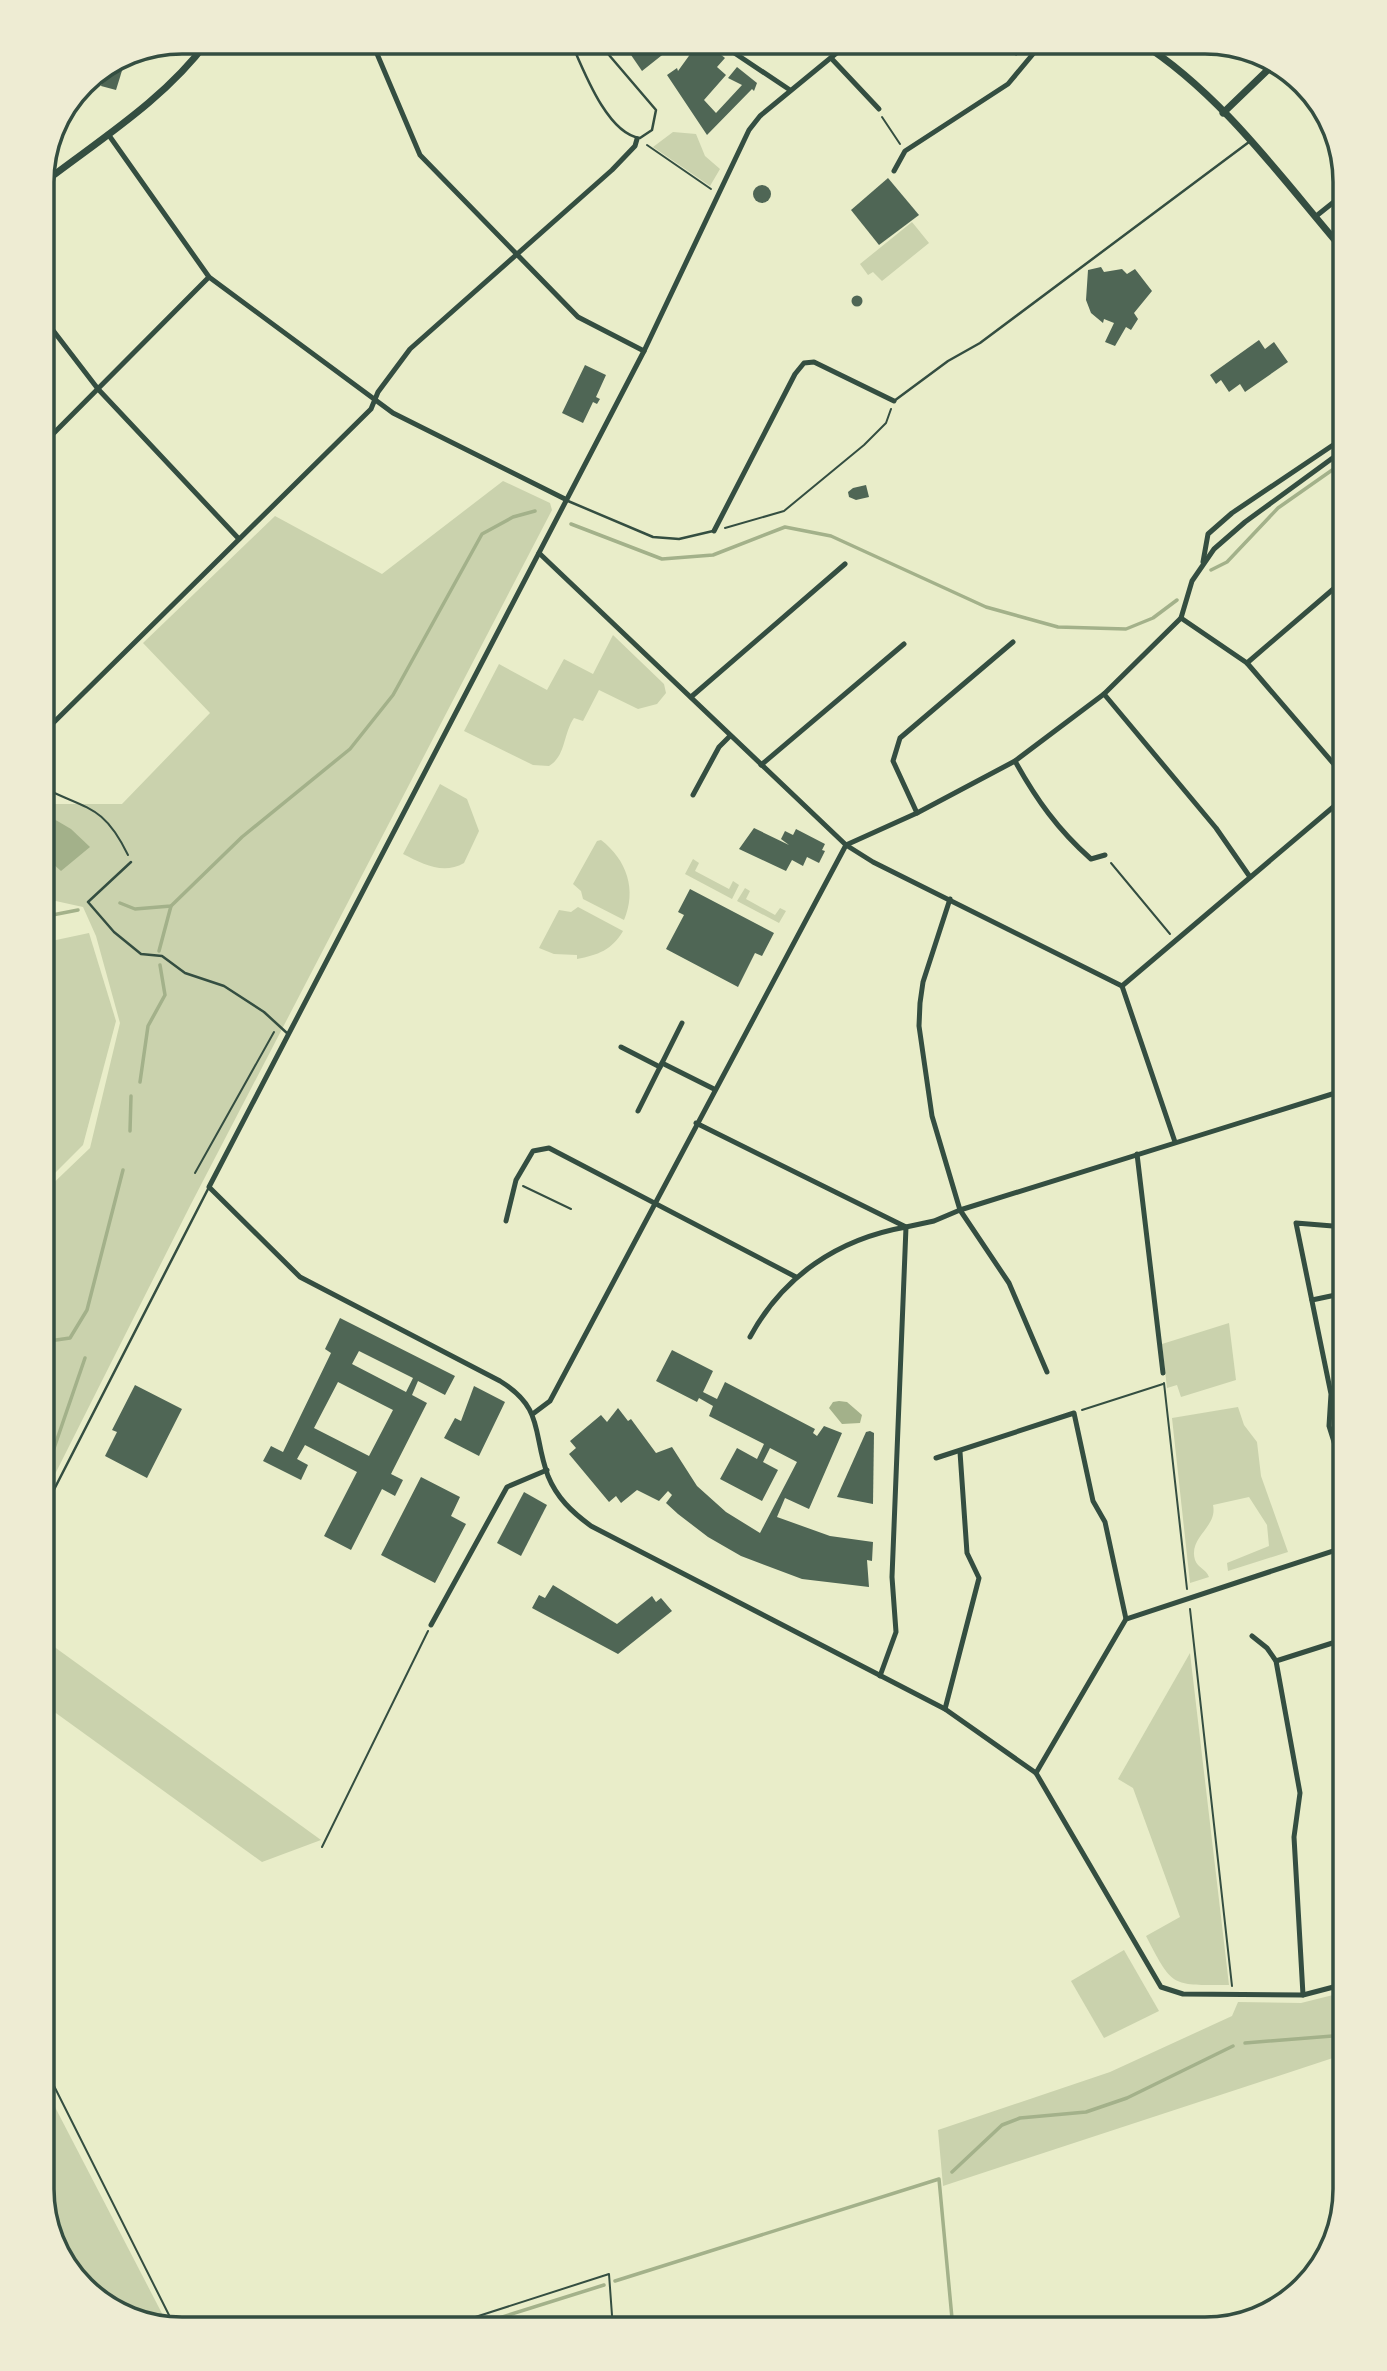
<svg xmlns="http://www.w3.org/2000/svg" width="1387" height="2371" font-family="Manrope,sans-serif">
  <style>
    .green { fill: #cad2ad }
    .water { fill: #a3b18a }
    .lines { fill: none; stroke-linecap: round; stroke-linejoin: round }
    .stream { stroke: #a3b18a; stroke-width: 3.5 }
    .building { fill: #4f6655; fill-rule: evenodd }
    .path { stroke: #344e41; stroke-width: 2 }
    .service { stroke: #344e41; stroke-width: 2.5 }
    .minor { stroke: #344e41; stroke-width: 5 }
    .secondary { stroke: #344e41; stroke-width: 7 }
    .rim { fill: none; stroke: #344e41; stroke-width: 3.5 }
  </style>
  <rect width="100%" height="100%" fill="#e9edc9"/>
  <!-- green -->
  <g class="green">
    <path d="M 673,132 L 696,134 L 705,156 L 720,169 L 710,186 L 653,147 Z"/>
    <path d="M 912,222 L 929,243 L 882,281 L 873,272 L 868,275 L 860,264 Z"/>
    <path d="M 503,481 L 550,503 L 552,510 L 191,1204 L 42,1500 L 42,1400 L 47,1392 L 42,1385 L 42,1194 L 90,1148 L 120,1023 L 96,936 L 83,907 L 42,898 L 42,804 L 122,804 L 210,713 L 143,643 L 275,516 L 382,574 Z"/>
    <path d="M 613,635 L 664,684 L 666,693 L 657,704 L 638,709 L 599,690 L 583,721 L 574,718 C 563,734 566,756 549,766 L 533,765 L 464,731 L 499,664 L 547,690 L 564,659 L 593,674 Z"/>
    <path d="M 440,784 L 467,799 L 479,831 L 464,863 C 443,875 423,864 403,854 Z"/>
    <path d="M 601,840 C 627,860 637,890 624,920 L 583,899 L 581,891 L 573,884 L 597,841 Z"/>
    <path d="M 693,859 L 699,863 L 695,871 L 729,889 L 733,881 L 739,885 L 732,899 L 685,874 Z"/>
    <path d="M 745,888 L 750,891 L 746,899 L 775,915 L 780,908 L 786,911 L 779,923 L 737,901 Z"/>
    <path d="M 578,907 L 623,931 C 612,950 598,955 577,959 L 577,955 L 554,954 L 539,948 L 559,910 L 571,912 Z"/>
    <path d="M 89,933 L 116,1021 L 83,1145 L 42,1186 L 42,943 Z"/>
    <path d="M 1229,1323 L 1236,1380 L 1181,1397 L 1177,1385 L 1167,1388 L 1162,1344 Z"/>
    <path d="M 1238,1407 L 1244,1425 L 1257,1442 L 1261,1476 L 1288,1552 L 1228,1571 L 1227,1563 L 1269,1546 L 1267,1525 L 1249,1497 L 1213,1505 C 1218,1527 1188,1537 1195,1560 C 1198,1568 1206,1569 1209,1577 L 1190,1583 L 1172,1418 Z"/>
    <path d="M 42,1638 L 321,1840 L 262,1862 L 42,1703 Z"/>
    <path d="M 1190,1653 L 1229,1985 C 1171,1985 1173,1988 1146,1936 L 1180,1917 L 1133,1788 L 1118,1779 Z"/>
    <path d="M 1124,1950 L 1159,2011 L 1104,2038 L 1071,1981 Z"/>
    <path d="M 1345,1992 L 1345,2054 L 943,2186 L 938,2130 L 1110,2072 L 1232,2016 L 1238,2002 L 1301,2003 Z"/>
    <path d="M 42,2082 L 169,2327 L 104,2305 L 56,2251 L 42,2189 Z"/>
  </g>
  <!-- water -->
  <g class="water">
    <path d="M 42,812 L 71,829 L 90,847 L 61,871 L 42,854 Z"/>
    <path d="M 839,1401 L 847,1402 L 862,1415 L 860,1423 L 842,1424 L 829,1408 L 833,1402 Z"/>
  </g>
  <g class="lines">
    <!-- stream -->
    <g class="stream">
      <path d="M 571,524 L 662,559 L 713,555 L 785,527 L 831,536 L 986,607 L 1058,627 L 1126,629 L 1153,618 L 1177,600"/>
      <path d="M 1211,570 L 1227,562 L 1278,508 L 1345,461"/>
      <path d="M 120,903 L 135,909 L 171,906 L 242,837 L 350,749 L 393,695 L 482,534 L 513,517 L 535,511"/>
      <path d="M 42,917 L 78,910"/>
      <path d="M 159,951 L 171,906"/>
      <path d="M 140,1082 L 148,1026 L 165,995 L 160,965"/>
      <path d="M 130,1131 L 131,1096"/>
      <path d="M 42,1342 L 70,1338 L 87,1310 L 123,1170"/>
      <path d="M 42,1483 L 85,1358"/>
      <path d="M 1245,2043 L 1345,2035"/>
      <path d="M 952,2172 L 1002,2125 L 1020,2118 L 1086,2112 L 1127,2098 L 1233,2046"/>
      <path d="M 615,2281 L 939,2179 L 953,2329"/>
      <path d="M 464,2329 L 604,2285"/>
    </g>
  </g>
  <!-- building -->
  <g class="building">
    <path d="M 645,42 L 668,42 L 671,48 L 642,71 L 631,55 L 648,47 Z"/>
    <path d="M 690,42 L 705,42 L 725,58 L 717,67 L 726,75 L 704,100 L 716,113 L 742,85 L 728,78 L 737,67 L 757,83 L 754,91 L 752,89 L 707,135 L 667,75 L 677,68 L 678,71 L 691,53 L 693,55 L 698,50 Z"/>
    <path d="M 1004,42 L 1032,42 L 1016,56 Z"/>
    <path d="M 119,59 L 125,61 L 116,90 L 101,86 L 106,68 Z"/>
    <path d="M 888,178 L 919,215 L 879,245 L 851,210 Z"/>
    <circle cx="762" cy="194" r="9"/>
    <path d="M 1101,267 L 1104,272 L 1122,269 L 1127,274 L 1135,269 L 1152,291 L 1134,313 L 1138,319 L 1131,330 L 1126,327 L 1115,346 L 1105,342 L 1114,323 L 1104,319 L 1103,323 L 1091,313 L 1086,300 L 1088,270 Z"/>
    <circle cx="857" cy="301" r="5.5"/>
    <path d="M 1259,340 L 1265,349 L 1274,342 L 1288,362 L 1245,392 L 1240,384 L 1229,392 L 1221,380 L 1216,384 L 1210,375 Z"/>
    <path d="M 585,365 L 606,375 L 596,397 L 600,399 L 597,404 L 593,402 L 583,423 L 562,413 Z"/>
    <path d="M 866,485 L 869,497 L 856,500 L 849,497 L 848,492 L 853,488 Z"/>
    <path d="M 754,828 L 789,845 L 781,839 L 785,831 L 793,835 L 796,829 L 825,844 L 822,850 L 825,851 L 819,863 L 807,857 L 803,866 L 792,860 L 786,871 L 739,849 Z"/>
    <path d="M 690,889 L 774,933 L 762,956 L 755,953 L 738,987 L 666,949 L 684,915 L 678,912 Z"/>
    <path d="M 340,1318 L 455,1376 L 445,1395 L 418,1381 L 412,1395 L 427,1403 L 391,1474 L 403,1480 L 395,1496 L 382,1489 L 351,1550 L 324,1536 L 357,1472 L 305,1445 L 297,1459 L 308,1465 L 301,1480 L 263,1461 L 271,1446 L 283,1452 L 331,1353 L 325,1349 ZM 359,1351 L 413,1378 L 406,1392 L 352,1364 ZM 338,1382 L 393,1410 L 369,1456 L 314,1428 Z"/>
    <path d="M 672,1350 L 713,1371 L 703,1392 L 717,1399 L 725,1382 L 815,1429 L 813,1433 L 817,1436 L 824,1426 L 842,1433 L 809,1509 L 785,1498 L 777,1517 L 830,1536 L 873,1542 L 872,1561 L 867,1560 L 869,1587 L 802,1579 L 741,1556 L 708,1537 L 678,1514 L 666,1503 L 672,1495 L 668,1491 L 659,1501 L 637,1490 L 621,1503 L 616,1496 L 609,1502 L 569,1454 L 576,1448 L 570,1441 L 601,1415 L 607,1422 L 618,1408 L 628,1421 L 631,1419 L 656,1453 L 672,1447 L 697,1486 L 726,1512 L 760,1533 L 797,1462 L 770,1448 L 763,1462 L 778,1470 L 762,1501 L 720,1479 L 737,1448 L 757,1459 L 764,1444 L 709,1416 L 713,1406 L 699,1398 L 697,1402 L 656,1381 Z"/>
    <path d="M 135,1385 L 182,1409 L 147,1478 L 105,1456 L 117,1432 L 112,1430 Z"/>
    <path d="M 474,1386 L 505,1402 L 479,1456 L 444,1438 L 455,1418 L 461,1421 Z"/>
    <path d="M 870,1431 L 874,1433 L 873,1504 L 837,1497 L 866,1432 Z"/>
    <path d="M 421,1477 L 460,1497 L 451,1516 L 466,1524 L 435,1583 L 381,1555 Z"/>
    <path d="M 524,1492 L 547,1505 L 521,1556 L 497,1543 Z"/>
    <path d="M 553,1585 L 617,1624 L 652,1596 L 656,1602 L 661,1598 L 672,1611 L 618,1654 L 532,1608 L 539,1595 L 545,1598 Z"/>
  </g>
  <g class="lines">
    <!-- path -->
    <g class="path">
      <path d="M 882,117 L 900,144"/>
      <path d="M 647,145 L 711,189"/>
      <path d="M 725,528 L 784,511 L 864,445 L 886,423 L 891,409"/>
      <path d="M 42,787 C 87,810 103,804 128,855"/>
      <path d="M 1111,863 L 1170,934"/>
      <path d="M 195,1173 L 274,1032"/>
      <path d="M 523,1186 L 571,1209"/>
      <path d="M 1164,1383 L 1187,1589"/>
      <path d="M 1082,1410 L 1163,1384"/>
      <path d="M 1190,1609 L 1232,1986"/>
      <path d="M 322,1847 L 428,1631"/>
      <path d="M 42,2062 L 176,2329"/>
      <path d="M 438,2329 L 609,2274 L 613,2329"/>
    </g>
    <!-- service -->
    <g class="service">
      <path d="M 571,42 C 583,69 607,134 640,138 L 652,130 L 656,110 L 609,55 L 603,42"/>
      <path d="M 894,401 L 948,361 L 980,343 L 1249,142"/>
      <path d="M 568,501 L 653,537 L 679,539 L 713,531"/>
      <path d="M 131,862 L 88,902 L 114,932 L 141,954 L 162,956 L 185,973 L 224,986 L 264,1012 L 288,1034"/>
      <path d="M 42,1513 L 208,1189"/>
    </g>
    <!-- minor -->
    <g class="minor">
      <path d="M 372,42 L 420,155 L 578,317 L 644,351"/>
      <path d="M 718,42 L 790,90"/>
      <path d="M 850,42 L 760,116 L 749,130 L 644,351 L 209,1187 L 300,1277 L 500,1381 C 545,1409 532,1433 548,1476 C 557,1498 572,1512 591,1526 L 945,1709 L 1036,1773 L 1161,1987 L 1183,1994 L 1303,1995 L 1345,1984"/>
      <path d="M 203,47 L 230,42"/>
      <path d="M 831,58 L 879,109"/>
      <path d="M 108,134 L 209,277 L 393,413 L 565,499"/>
      <path d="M 894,171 L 905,151 L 1008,84 L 1043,42"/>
      <path d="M 1315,217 L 1345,193"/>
      <path d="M 42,316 L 98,389 L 239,539"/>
      <path d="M 42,445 L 209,277"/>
      <path d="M 714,531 L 795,374 L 804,363 L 814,362 L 894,401"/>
      <path d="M 539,553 L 846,845 L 873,862 L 1122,986"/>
      <path d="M 1203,562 L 1208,534 L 1232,513 L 1345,437"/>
      <path d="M 1181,618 L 1247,663 L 1345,777"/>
      <path d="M 1247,663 L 1345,579"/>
      <path d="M 1104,694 L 1216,828 L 1250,877"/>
      <path d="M 691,697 L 845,564"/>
      <path d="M 42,734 L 371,409 L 378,392 L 410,349 L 612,170 L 635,146 L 637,139"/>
      <path d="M 1015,761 C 1036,799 1058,830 1091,859 L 1105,855"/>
      <path d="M 761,765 L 904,644"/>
      <path d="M 693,795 L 719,747 L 730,736"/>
      <path d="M 917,813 L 893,761 L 900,738 L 1013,642"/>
      <path d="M 846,845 L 917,813 L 1015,761 L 1104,694 L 1181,618 L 1192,581 L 1214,549 L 1245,522 L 1345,449"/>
      <path d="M 950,899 L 923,982 L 920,1003 L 919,1026 L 932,1116 L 960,1210 L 1009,1283 L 1047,1372"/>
      <path d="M 1122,986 L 1345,797"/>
      <path d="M 1122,986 L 1175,1142"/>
      <path d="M 621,1047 L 660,1067"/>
      <path d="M 662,1063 L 714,1089"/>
      <path d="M 638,1111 L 682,1023"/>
      <path d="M 696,1123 L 906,1227 L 934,1221 L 960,1210 L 1345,1090"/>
      <path d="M 1137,1154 L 1163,1373"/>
      <path d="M 506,1221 L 516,1180 L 533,1151 L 549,1148 L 796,1277"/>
      <path d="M 1312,1300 L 1345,1293"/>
      <path d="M 750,1337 C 783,1276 838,1239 906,1227 L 892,1577 L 896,1632 L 880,1676"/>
      <path d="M 534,1413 L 550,1401 L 846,845"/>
      <path d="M 936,1458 L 1074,1413 L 1093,1501 L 1105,1522 L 1126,1619"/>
      <path d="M 1345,1477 L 1329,1426 L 1331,1394 L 1296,1223 L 1345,1227"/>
      <path d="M 431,1625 L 507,1487 L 547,1470"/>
      <path d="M 1252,1636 L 1267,1648 L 1276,1661 L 1300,1793 L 1294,1837 L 1303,1995"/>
      <path d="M 1276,1661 L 1345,1639"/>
      <path d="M 945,1709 L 979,1578 L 967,1553 L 960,1452"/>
      <path d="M 1036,1773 L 1126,1619 L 1345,1547"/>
    </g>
    <!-- secondary -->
    <g class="secondary">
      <path d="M 1140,42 C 1222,94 1282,179 1345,252"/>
      <path d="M 1223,113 L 1275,63"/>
      <path d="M 42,184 C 99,140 164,100 207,42"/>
    </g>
  </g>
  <!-- crop -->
  <path d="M0 0H1387V2371H0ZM182 54H1205A128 128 0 0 1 1333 182V2189A128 128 0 0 1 1205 2317H182A128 128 0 0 1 54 2189V182A128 128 0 0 1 182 54Z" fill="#eeecd3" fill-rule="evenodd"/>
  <path class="rim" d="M182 54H1205A128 128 0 0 1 1333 182V2189A128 128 0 0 1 1205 2317H182A128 128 0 0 1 54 2189V182A128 128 0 0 1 182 54Z"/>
</svg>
